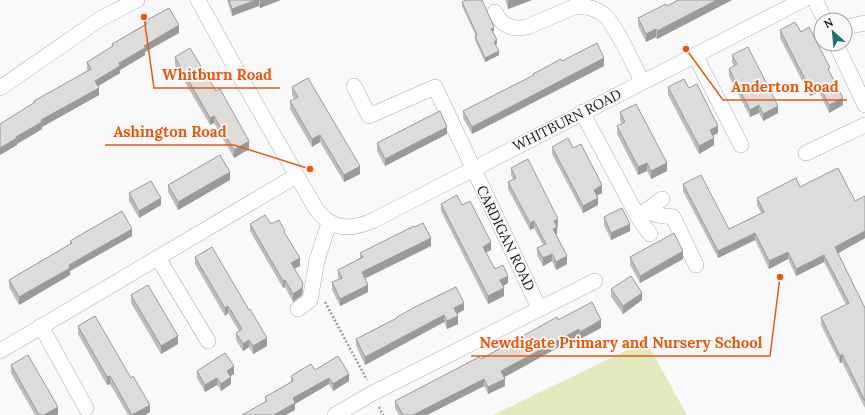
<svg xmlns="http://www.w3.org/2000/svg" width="865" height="415" font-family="Lora,serif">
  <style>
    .park { fill: #e4e8be }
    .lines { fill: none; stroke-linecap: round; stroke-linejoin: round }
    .minor-casing { stroke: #acadae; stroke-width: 16 }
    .path { stroke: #9c9c9e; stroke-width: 2.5; stroke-dasharray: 2 2; stroke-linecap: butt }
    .minor { stroke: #fff; stroke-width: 15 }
    .wall { fill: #bebdbc }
    .shaded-wall { fill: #9b9a99 }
    .building { fill: #dddcdb; stroke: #9b9a99 }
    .labels { text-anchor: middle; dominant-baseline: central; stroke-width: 3.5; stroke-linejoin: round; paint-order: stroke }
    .street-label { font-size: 14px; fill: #181818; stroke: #f9f9fb }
    .leader { fill: none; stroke: #e8590c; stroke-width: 1.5 }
    .callout-dot { fill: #e8590c; stroke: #f9f9fb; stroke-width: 1.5 }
    .callout-label { font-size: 15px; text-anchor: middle; font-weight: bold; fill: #e8590c; stroke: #f9f9fb; stroke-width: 3.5; stroke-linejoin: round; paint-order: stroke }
  </style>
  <rect width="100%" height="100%" fill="#f9f9fb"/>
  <!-- park -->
  <path class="park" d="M 646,341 L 687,415 L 493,415 Z"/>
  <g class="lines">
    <defs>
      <g id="minor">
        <path d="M 198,0 L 242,80 L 316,209 C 332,230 350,231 374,220 L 803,0"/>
        <path d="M 815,0 L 825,20"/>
        <path d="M 495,12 C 502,26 513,30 527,27 L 574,7 C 584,6 594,7 603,14 C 615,23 634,66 642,81"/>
        <path d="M 845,27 L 865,23"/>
        <path d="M 836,44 L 865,105"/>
        <path d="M 695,55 L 741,145"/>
        <path d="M 354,86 L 369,116 L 435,87 L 539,308"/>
        <path d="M 0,88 L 100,19 L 137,0"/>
        <path d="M 582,112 L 638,217 L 650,234"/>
        <path d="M 806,153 L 865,125"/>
        <path d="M 646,211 L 657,215 L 673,217 L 696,265"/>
        <path d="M 640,215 L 662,199"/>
        <path d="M 158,258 L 208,341"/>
        <path d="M 298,309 L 310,300 L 317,260 L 329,223"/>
        <path d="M 41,326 L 86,408"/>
        <path d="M 0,351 L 296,176"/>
        <path d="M 335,415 L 373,393 L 595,281"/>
      </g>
    </defs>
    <!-- minor casing -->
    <use href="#minor" class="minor-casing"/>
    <!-- path -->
    <g class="path">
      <path d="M 325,302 L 367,380"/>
      <path d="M 379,407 L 383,415"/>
    </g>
    <!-- minor -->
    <use href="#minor" class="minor"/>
  </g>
  <!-- wall -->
  <g class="wall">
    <path d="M 227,0 L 281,0 L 260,8 L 259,6 L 232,16 Z"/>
    <path d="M 505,0 L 532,0 L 508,9 Z"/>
    <path d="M 678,0 L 732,0 L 657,39 L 656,37 L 646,42 L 638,26 L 638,18 L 667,6 Z"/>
    <path d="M 462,2 L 494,31 L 493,32 L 497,44 L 495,45 L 499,55 L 485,62 L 475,40 L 475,36 L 476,36 L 462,6 Z"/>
    <path d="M 145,21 L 179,33 L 145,52 L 145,55 L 120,70 L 120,73 L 98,86 L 99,95 L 42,127 L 42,129 L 17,144 L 17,145 L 0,155 L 34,103 L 34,101 L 88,71 L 87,69 L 87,62 L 112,47 L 112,44 L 145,24 Z"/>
    <path d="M 780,30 L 801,32 L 830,73 L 843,105 L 829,113 L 819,92 L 810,96 L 780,38 Z"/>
    <path d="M 732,55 L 778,113 L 763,121 L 759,113 L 750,117 L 729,76 L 729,69 L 734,66 L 732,62 Z"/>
    <path d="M 175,57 L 216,91 L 249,149 L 234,158 L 214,123 L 210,125 L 175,65 Z"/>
    <path d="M 562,61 L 604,66 L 472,134 L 463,118 L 463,111 L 533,76 L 533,74 Z"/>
    <path d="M 292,87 L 360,174 L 344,182 L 320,142 L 312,147 L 290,109 L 290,101 L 294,99 L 292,95 Z"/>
    <path d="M 668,87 L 689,88 L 718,133 L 713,136 L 714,145 L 699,154 L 668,95 Z"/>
    <path d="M 620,112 L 667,171 L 651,179 L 647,171 L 638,175 L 617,134 L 617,126 L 622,124 L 620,120 Z"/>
    <path d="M 447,134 L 385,166 L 377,151 L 377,143 Z"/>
    <path d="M 552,147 L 573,148 L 602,193 L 597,195 L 598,205 L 583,213 L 552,154 Z"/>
    <path d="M 511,168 L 558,226 L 557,227 L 557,234 L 556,235 L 567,264 L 556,270 L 552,261 L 543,266 L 537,255 L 537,248 L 543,245 L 534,228 L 530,230 L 508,189 L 508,182 L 513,179 L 511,175 Z"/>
    <path d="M 230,180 L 178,210 L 168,192 L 168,185 Z"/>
    <path d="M 683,184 L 729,229 L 761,213 L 757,205 L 757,198 L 800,187 L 865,238 L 838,253 L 865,308 L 865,408 L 842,362 L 840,363 L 821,325 L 821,317 L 846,305 L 824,262 L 796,276 L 788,259 L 769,269 L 755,240 L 718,258 L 683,191 Z"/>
    <path d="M 129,193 L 161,205 L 139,218 L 129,201 Z"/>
    <path d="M 441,204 L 462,205 L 491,250 L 486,253 L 495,269 L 508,283 L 503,286 L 504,296 L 488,304 L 441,211 Z"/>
    <path d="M 604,217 L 630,231 L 611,240 L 604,225 Z"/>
    <path d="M 250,224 L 271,224 L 285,234 L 300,266 L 294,269 L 303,290 L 302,295 L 293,302 L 285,287 L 283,288 L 250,231 Z"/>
    <path d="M 132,236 L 70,271 L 70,275 L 19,305 L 9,287 L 9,280 L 70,244 L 70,241 Z"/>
    <path d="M 431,246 L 365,278 L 368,292 L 340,306 L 332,290 L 332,282 L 339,279 L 338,277 L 338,270 L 360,258 L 360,253 Z"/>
    <path d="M 195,257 L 267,346 L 253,354 L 249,347 L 243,351 L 236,340 L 236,333 L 239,331 L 228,313 L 225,316 L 195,264 Z"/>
    <path d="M 630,257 L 683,259 L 640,283 L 630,265 Z"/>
    <path d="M 611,289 L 642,300 L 623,314 L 611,297 Z"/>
    <path d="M 131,295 L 178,344 L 161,354 L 131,303 Z"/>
    <path d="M 464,310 L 457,314 L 458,324 L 447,329 L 444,322 L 365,365 L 356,346 L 356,339 L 397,318 L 397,317 Z"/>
    <path d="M 558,320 L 601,328 L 580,339 L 579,336 L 504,377 L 505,386 L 488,394 L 484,386 L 427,415 L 399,415 L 395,408 L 395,401 Z"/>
    <path d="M 78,326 L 150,412 L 145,415 L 128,415 L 110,384 L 107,385 L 78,334 Z"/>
    <path d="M 11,365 L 58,414 L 57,415 L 35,415 L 11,373 Z"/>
    <path d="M 315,370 L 349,381 L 333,391 L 329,384 L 295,404 L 295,410 L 265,402 L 265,397 L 291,382 L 291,376 Z"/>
    <path d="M 197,371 L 234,374 L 231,376 L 231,384 L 221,391 L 217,385 L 205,392 L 197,378 Z"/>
  </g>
  <!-- shaded-wall -->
  <g class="shaded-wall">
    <path d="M 256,0 L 259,0 L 259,6 L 232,16 L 232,9 Z"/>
    <path d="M 260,0 L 281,0 L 260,8 Z"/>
    <path d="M 508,0 L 532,0 L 508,9 Z"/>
    <path d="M 717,0 L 732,0 L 657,39 L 657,31 Z"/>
    <path d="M 179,25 L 179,33 L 145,52 L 145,55 L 120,70 L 120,73 L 95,88 L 95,81 L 144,46 Z"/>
    <path d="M 494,27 L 494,31 L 491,32 L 491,29 Z"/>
    <path d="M 656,29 L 656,37 L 646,42 L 646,34 Z"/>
    <path d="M 497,40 L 497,44 L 494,45 L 494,42 Z"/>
    <path d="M 499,51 L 499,55 L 485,62 L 485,58 Z"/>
    <path d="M 604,58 L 604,66 L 472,134 L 472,127 Z"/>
    <path d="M 819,85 L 819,92 L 810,96 L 810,89 Z"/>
    <path d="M 99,88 L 99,95 L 42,127 L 42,129 L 17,144 L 17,145 L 0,155 L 0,148 L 16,137 L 41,120 Z"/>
    <path d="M 843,98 L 843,105 L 829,113 L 829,105 Z"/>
    <path d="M 759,105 L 759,113 L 750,117 L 750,110 Z"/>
    <path d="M 778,106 L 778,113 L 763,121 L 763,114 Z"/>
    <path d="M 214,116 L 214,123 L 210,125 L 210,118 Z"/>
    <path d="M 718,126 L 718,133 L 710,137 L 710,130 Z"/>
    <path d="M 447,127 L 447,134 L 385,166 L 385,159 Z"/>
    <path d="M 320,135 L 320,142 L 312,147 L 312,139 Z"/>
    <path d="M 714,138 L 714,145 L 699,154 L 699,146 Z"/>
    <path d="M 249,141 L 249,149 L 234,158 L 234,150 Z"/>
    <path d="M 647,163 L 647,171 L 638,175 L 638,167 Z"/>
    <path d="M 667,163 L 667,171 L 651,179 L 651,171 Z"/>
    <path d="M 360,166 L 360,174 L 344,182 L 344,175 Z"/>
    <path d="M 230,172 L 230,180 L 178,210 L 178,202 Z"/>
    <path d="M 602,185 L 602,193 L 594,197 L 594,190 Z"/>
    <path d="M 161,198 L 161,205 L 139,218 L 139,211 Z"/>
    <path d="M 598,198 L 598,205 L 583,213 L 583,206 Z"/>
    <path d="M 558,219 L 557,234 L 553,237 L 554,221 Z"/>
    <path d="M 534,221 L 534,228 L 530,230 L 530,223 Z"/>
    <path d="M 630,224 L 630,231 L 611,240 L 611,233 Z"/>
    <path d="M 132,229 L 132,236 L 70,271 L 70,275 L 19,305 L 19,297 L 69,265 Z"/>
    <path d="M 865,231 L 865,238 L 835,255 L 835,247 Z"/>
    <path d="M 755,233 L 755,240 L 718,258 L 718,251 Z"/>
    <path d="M 431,238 L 431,246 L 362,280 L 362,272 Z"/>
    <path d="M 491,242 L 491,250 L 483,254 L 483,247 Z"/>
    <path d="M 683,251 L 683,259 L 640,283 L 640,276 Z"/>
    <path d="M 788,252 L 788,259 L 769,269 L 769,261 Z"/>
    <path d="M 552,254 L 552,261 L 543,266 L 543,258 Z"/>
    <path d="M 824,255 L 824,262 L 796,276 L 796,269 Z"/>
    <path d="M 567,256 L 567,264 L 556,270 L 556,262 Z"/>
    <path d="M 300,258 L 300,266 L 291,270 L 291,263 Z"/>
    <path d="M 508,276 L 508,283 L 500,288 L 500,280 Z"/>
    <path d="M 285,280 L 285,287 L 283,288 L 283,281 Z"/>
    <path d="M 303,283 L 302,295 L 293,302 L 293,294 Z"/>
    <path d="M 368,285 L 368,292 L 340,306 L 340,299 Z"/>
    <path d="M 504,288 L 504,296 L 488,304 L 488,296 Z"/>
    <path d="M 642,293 L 642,300 L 623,314 L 623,306 Z"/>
    <path d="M 464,303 L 464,310 L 454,315 L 454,308 Z"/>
    <path d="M 228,306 L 228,313 L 225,316 L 225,308 Z"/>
    <path d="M 444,315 L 444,322 L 365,365 L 365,357 Z"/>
    <path d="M 458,316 L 458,324 L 447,329 L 447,321 Z"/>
    <path d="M 601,320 L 601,328 L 580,339 L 580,332 Z"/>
    <path d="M 579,329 L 579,336 L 501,379 L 501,371 Z"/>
    <path d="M 178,336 L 178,344 L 161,354 L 161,346 Z"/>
    <path d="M 267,338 L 267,346 L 253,354 L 253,346 Z"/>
    <path d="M 249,340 L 249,347 L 243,351 L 243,344 Z"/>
    <path d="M 842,354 L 842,362 L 840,363 L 840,356 Z"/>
    <path d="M 234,366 L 234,374 L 227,378 L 227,371 Z"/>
    <path d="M 349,374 L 349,381 L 333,391 L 333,384 Z"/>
    <path d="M 110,376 L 110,384 L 107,385 L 107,377 Z"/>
    <path d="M 231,377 L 231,384 L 221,391 L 221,384 Z"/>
    <path d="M 217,378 L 217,385 L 205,392 L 205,385 Z"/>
    <path d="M 329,378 L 329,384 L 295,404 L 295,410 L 286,415 L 274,415 L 293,398 Z"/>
    <path d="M 484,379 L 484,386 L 427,415 L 413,415 Z"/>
    <path d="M 505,379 L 505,386 L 488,394 L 488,387 Z"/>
    <path d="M 150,405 L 150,412 L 145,415 L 132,415 Z"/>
    <path d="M 58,407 L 58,414 L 57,415 L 44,415 Z"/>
  </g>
  <!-- building -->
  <g class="building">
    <path d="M 229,0 L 256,0 L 232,9 Z"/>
    <path d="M 466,0 L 482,0 L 494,27 L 491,29 L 497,40 L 494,42 L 499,51 L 485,58 L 475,36 L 477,35 L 462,2 Z"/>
    <path d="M 678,0 L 717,0 L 657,31 L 656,29 L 646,34 L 638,18 L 666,4 L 667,6 Z"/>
    <path d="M 169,8 L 179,25 L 144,46 L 145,48 L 119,63 L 120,66 L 95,81 L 99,88 L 41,120 L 42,122 L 16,137 L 17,138 L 0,148 L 0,124 L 35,102 L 34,101 L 91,69 L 87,62 L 113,46 L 112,44 L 147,24 L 145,21 Z"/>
    <path d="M 795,22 L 801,32 L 809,27 L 830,68 L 828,69 L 843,98 L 829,105 L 819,85 L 810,89 L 780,30 Z"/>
    <path d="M 597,43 L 604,58 L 472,127 L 463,111 L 534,75 L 533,74 L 561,59 L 562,61 Z"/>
    <path d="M 748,47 L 778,106 L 763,114 L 759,105 L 750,110 L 729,69 L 737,64 L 732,55 Z"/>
    <path d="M 190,48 L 216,91 L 220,89 L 249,141 L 234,150 L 214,116 L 210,118 L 175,57 Z"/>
    <path d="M 308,78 L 360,166 L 344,175 L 320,135 L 312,139 L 290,101 L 298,97 L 292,87 Z"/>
    <path d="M 684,79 L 689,88 L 697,84 L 718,126 L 710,130 L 714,138 L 699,146 L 668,87 Z"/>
    <path d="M 636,104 L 667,163 L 651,171 L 647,163 L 638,167 L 617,126 L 625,122 L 620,112 Z"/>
    <path d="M 440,111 L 447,127 L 385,159 L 377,143 Z"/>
    <path d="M 568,138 L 573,148 L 581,144 L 602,185 L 594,190 L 598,198 L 583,206 L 552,147 Z"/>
    <path d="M 220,155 L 230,172 L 178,202 L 168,185 Z"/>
    <path d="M 528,159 L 558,219 L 554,221 L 557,227 L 553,229 L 567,256 L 556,262 L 552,254 L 543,258 L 537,248 L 546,244 L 534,221 L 530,223 L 508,182 L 516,178 L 511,168 Z"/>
    <path d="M 838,168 L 855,201 L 865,196 L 865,231 L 835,247 L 865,308 L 865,401 L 842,354 L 840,356 L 821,317 L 849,303 L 824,255 L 796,269 L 788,252 L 769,261 L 755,233 L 718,251 L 683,184 L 701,175 L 729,229 L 764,212 L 757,198 L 796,178 L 800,187 Z"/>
    <path d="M 151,181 L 161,198 L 139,211 L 129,193 Z"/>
    <path d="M 457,195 L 462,205 L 470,201 L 491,242 L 483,247 L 495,269 L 503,265 L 508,276 L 500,280 L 504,288 L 488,296 L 441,204 Z"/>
    <path d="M 622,208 L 630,224 L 611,233 L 604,217 Z"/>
    <path d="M 122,211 L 132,229 L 69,265 L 70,268 L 19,297 L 9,280 L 72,243 L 70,241 Z"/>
    <path d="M 265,215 L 271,224 L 279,220 L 285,231 L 284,232 L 300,258 L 291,263 L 303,283 L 302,288 L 293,294 L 285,280 L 283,281 L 250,224 Z"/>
    <path d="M 423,223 L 431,238 L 362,272 L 368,285 L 340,299 L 332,282 L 342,278 L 338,270 L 363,257 L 360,253 L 414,226 L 415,227 Z"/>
    <path d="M 674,233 L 683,251 L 640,276 L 630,257 Z"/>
    <path d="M 212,247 L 249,310 L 250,309 L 267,338 L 253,346 L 249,340 L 243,344 L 236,333 L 242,329 L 228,306 L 225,308 L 195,257 Z"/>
    <path d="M 631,276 L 642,293 L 623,306 L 611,289 Z"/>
    <path d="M 148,285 L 178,336 L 161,346 L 131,295 Z"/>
    <path d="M 456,287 L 464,303 L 454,308 L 458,316 L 447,321 L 444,315 L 365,357 L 356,339 L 397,318 L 397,317 L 415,307 Z"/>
    <path d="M 592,302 L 601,320 L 580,332 L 579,329 L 501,371 L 505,379 L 488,387 L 484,379 L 413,415 L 403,415 L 395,401 L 479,357 L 481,359 L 557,317 L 558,320 Z"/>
    <path d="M 95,316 L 131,378 L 133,376 L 150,405 L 132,415 L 110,376 L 107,377 L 78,326 Z"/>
    <path d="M 225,353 L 234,366 L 227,371 L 231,377 L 221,384 L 217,378 L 205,385 L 197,371 Z"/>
    <path d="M 28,355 L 58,407 L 44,415 L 39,415 L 11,365 Z"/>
    <path d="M 338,356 L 349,374 L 333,384 L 329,378 L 293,398 L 295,403 L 274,415 L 242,415 L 267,401 L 265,397 L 293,381 L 291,376 L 311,364 L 315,370 Z"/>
  </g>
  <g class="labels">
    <!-- street labels -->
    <g class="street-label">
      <text transform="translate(567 120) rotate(-27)">WHITBURN ROAD</text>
      <text transform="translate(506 238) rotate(64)">CARDIGAN ROAD</text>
    </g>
  </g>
  <!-- callouts -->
  <path class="leader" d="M144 17L154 88H280M686 49L723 100H847M310 169L234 145H105M780 277L770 356H471"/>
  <g class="callout-dot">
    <circle cx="144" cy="17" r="4"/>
    <circle cx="686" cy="49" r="4"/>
    <circle cx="310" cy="169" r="4"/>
    <circle cx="780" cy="277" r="4"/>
  </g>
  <g class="callout-label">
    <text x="217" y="80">Whitburn Road</text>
    <text x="785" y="92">Anderton Road</text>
    <text x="170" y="137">Ashington Road</text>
    <text x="621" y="348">Newdigate Primary and Nursery School</text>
  </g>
  <!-- north arrow -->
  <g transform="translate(833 32) rotate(333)"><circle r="19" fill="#f9f9fb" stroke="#9f9fa0"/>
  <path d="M0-3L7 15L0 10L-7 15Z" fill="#236e73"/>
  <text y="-6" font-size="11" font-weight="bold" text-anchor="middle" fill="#181818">N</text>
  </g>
</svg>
